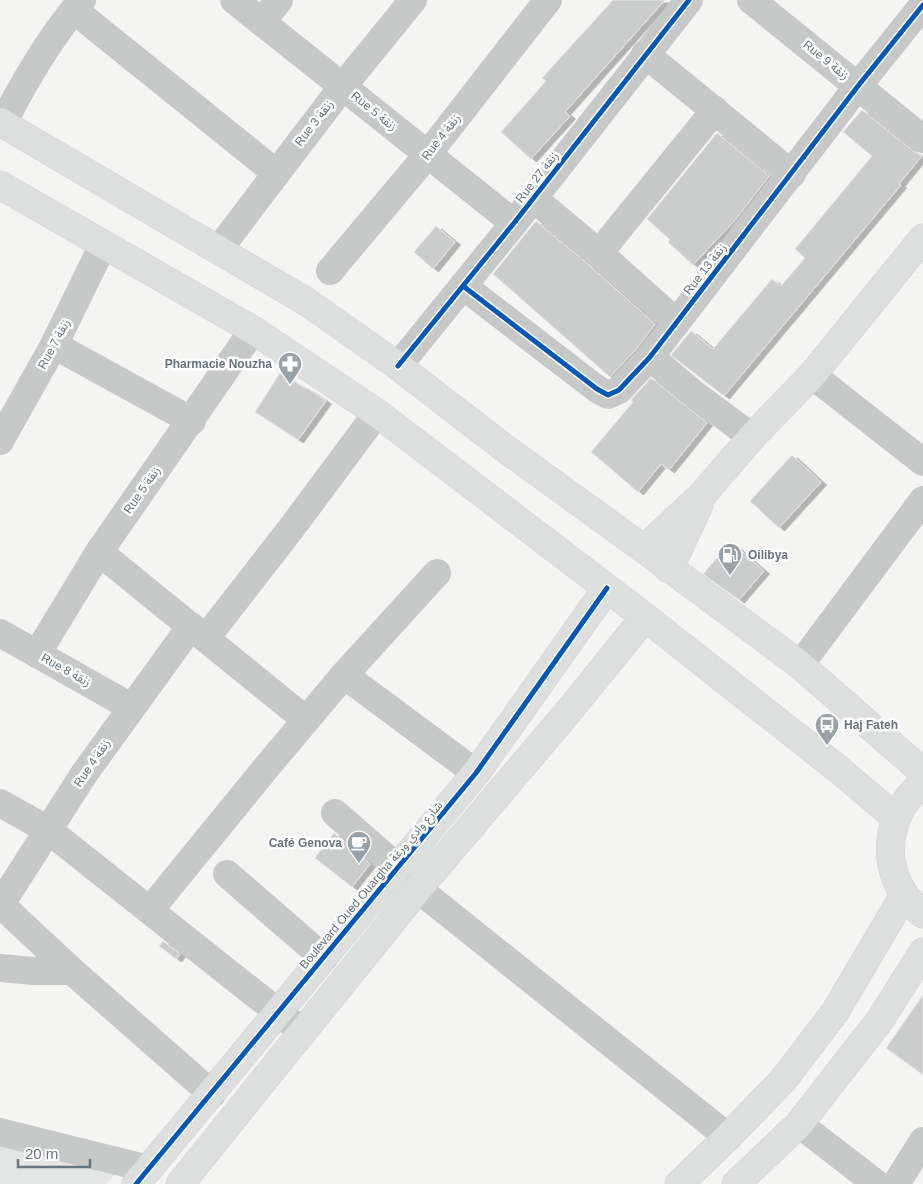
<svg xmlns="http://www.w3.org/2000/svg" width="923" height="1184" font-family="Helvetica,'Noto Sans Arabic',sans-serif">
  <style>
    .built { fill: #e4e6e6 }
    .building { fill: #cbcdcd; stroke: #e4e4e3; filter: url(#shadow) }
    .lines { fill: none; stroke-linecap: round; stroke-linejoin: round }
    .secondary-casing { stroke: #d1d2d3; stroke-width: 29 }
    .street { stroke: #c7c8c8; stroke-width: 28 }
    .secondary { stroke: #dddede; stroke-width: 28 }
    .cycleway-casing { stroke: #fff; stroke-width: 8 }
    .cycleway { stroke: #0057b8; stroke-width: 5 }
    .labels { text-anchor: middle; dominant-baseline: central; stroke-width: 5; stroke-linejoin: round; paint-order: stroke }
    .street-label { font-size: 12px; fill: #667582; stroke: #fff }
    .poi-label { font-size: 12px; font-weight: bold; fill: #667582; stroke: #fff; text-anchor: end }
  </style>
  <defs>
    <filter id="shadow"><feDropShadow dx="5.5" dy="3" stdDeviation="0" flood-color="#0004"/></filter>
  </defs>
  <rect width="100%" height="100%" fill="#f4f5f3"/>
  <!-- built -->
  <path class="built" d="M 0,1146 L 115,1174 L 107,1184 L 0,1184 Z"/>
  <!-- building -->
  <g class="building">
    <path d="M 613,0 L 665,0 L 565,112 L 570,116 L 531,159 L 501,132 L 546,81 L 542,78 Z"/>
    <path d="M 862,110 L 913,151 L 922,156 L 899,184 L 901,185 L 724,396 L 671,355 L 691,331 L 713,349 L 772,279 L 781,286 L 805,258 L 795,249 L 872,156 L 843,132 Z"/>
    <path d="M 717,133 L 769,176 L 736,219 L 693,265 L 668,242 L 670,240 L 647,219 Z"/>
    <path d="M 536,221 L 589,265 L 655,324 L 638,347 L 610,377 L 493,274 Z"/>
    <path d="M 436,226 L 455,242 L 433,269 L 414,252 Z"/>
    <path d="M 280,373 L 306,389 L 307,388 L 326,401 L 298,440 L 255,412 Z"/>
    <path d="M 651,378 L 707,423 L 669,470 L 661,464 L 638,492 L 591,452 L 633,402 L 631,400 Z"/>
    <path d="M 792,455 L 821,482 L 779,528 L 750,501 Z"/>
    <path d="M 731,542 L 764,571 L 739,600 L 703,574 Z"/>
    <path d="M 334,833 L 370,864 L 352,887 L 315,858 Z"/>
    <path d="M 163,941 L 180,954 L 176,959 L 159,946 Z"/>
    <path d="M 923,995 L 923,1075 L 886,1048 Z"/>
  </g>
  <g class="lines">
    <defs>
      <g id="secondary">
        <path d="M 0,122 L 307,302 L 398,366 L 503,447 L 644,549 L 800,665 L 923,772"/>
        <path d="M 0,185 L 253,330 L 377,413 L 645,617 L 838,769 L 896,818"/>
        <path d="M 644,549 L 703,494 L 752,437 L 812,375 L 923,238"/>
        <path d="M 669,569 L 699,505"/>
        <path d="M 923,783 C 880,818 879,880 923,914"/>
        <path d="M 136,1184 L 476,773 L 607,588"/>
        <path d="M 180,1184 L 418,889 L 568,712 L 645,617"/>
        <path d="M 679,1184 L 728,1137 L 784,1079 L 835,1012 L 904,895"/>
        <path d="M 736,1184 L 799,1124 L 880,1020 L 923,952"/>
      </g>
    </defs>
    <!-- secondary casing -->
    <use href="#secondary" class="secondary-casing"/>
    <!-- street -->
    <g class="street">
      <path d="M 234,0 L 514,223"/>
      <path d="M 751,0 L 923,139"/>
      <path d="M 74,10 L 276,173"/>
      <path d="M 262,22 L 279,0"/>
      <path d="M 645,54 L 792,174"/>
      <path d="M 3,123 C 25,80 50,37 82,0"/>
      <path d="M 533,198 L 599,253 L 676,322"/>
      <path d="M 219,249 L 343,86 L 413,0"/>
      <path d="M 599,253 L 715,110"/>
      <path d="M 330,271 L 428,154 L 548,0"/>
      <path d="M 463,286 L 597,389 L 608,395 L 619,390 L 650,357 L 858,86 L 923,5"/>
      <path d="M 54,345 L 192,421"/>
      <path d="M 650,357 L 694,394 L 752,437"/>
      <path d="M 398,366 L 514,223 L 689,0"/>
      <path d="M 812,375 L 923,462"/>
      <path d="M 0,441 L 54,345 L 103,245"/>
      <path d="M 99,552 L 306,720"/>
      <path d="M 0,633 L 131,707"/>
      <path d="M 206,638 L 293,526 L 377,413"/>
      <path d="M 37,654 L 99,552 L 253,330"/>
      <path d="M 800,665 L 923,500"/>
      <path d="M 344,675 L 476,773"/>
      <path d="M 0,803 L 48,830 L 303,1032"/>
      <path d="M 335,813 L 398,868"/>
      <path d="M 227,874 L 324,958"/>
      <path d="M 418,889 L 728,1137"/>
      <path d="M 0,904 L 72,971 L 212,1094"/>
      <path d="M 1,904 L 84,774 L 191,626"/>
      <path d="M 150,910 L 270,763 L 344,675 L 437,573"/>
      <path d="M 0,968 L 33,971 L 72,971"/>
      <path d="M 799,1124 L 877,1184"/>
      <path d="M 0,1132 L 149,1169"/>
      <path d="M 896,1184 L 923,1141"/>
    </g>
    <!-- secondary -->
    <use href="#secondary" class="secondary"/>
    <defs>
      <g id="cycleway">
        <path d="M 463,286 L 597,389 L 608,395 L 619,390 L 650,357 L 858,86 L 923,5"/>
        <path d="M 398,366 L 514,223 L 689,0"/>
        <path d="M 136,1184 L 476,773 L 607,588"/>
      </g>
    </defs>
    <!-- cycleway casing -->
    <use href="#cycleway" class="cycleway-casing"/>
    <!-- cycleway -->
    <use href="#cycleway" class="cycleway"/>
  </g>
  <!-- icons -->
  <defs>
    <symbol id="pharmacy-pin" viewBox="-11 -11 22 30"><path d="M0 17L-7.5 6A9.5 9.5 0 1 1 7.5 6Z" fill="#98a2aa" stroke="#fff"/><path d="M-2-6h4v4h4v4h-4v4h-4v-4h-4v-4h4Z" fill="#fff"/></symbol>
    <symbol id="fuel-pin" viewBox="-11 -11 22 30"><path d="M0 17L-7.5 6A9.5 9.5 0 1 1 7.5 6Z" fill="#98a2aa" stroke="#fff"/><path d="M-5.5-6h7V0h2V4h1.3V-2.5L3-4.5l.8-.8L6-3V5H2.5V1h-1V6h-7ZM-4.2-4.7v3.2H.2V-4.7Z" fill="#fff"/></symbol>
    <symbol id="bus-pin" viewBox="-11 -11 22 30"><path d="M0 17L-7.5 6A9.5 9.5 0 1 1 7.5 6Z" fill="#98a2aa" stroke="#fff"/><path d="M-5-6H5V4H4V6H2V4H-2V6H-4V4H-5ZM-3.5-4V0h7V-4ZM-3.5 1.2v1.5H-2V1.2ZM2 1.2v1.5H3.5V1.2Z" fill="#fff"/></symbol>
    <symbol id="cafe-pin" viewBox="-11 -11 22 30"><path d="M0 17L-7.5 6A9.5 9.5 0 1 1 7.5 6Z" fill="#98a2aa" stroke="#fff"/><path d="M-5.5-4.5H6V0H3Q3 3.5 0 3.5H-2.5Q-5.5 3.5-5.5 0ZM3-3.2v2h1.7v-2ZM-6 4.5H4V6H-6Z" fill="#fff"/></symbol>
  </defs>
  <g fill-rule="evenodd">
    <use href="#pharmacy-pin" x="276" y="350" width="28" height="38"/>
    <use href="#fuel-pin" x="716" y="541" width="28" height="38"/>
    <use href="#bus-pin" x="813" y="711" width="28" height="38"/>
    <use href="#cafe-pin" x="345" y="829" width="28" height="38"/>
  </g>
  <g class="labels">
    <!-- street labels -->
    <g class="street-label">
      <text transform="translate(826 60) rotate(39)">Rue 9 زنقة</text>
      <text transform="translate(374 111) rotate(39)">Rue 5 زنقة</text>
      <text transform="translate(314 123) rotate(-52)">Rue 3 زنقة</text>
      <text transform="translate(441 137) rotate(-52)">Rue 4 زنقة</text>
      <text transform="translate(537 177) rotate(-52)">Rue 27 زنقة</text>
      <text transform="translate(705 269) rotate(-52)">Rue 13 زنقة</text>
      <text transform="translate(54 344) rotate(-62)">Rue 7 زنقة</text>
      <text transform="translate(142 490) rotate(-55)">Rue 5 زنقة</text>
      <text transform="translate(66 670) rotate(29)">Rue 8 زنقة</text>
      <text transform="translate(92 763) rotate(-56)">Rue 4 زنقة</text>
      <text transform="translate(371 885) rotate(-50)">Boulevard Oued Ouargha شارع وادي ورغة</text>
    </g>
    <!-- poi labels -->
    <g class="poi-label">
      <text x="272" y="364">Pharmacie Nouzha</text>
      <text x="748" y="555" text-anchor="start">Oilibya</text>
      <text x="844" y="725" text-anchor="start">Haj Fateh</text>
      <text x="342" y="843">Café Genova</text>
    </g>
  </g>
  <!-- scale -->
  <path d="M18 1159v8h72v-8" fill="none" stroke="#667582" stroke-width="2.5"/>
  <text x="25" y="1159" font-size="15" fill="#667582" stroke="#ffffff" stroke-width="4" paint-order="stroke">20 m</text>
</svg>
